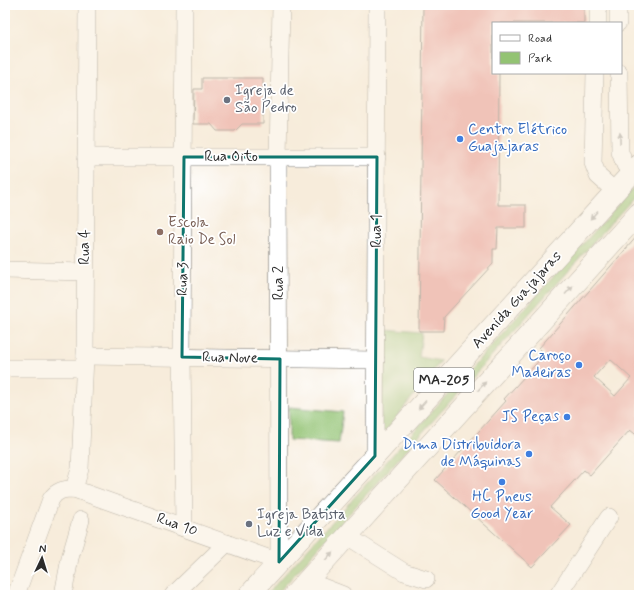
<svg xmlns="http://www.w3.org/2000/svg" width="644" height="600" font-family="Mynerve,sans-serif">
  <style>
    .green { fill: #93c373; stroke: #5f774f }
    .building { fill: #e7918f; fill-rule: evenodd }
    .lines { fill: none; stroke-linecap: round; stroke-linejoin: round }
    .minor-casing { stroke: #726f69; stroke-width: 18 }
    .major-casing { stroke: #726f69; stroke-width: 22 }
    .minor { stroke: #fff; stroke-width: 17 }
    .major { stroke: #fff; stroke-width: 21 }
    .oneway { fill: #a0a0a0 }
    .marked { fill: none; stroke: #0f766e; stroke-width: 3; stroke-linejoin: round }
    .worship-dot { fill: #6b7280; stroke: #fff; stroke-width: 1.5 }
    .shop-dot { fill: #3f7fe0; stroke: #fff; stroke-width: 1.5 }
    .education-dot { fill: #8d6e63; stroke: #fff; stroke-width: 1.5 }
    .labels { text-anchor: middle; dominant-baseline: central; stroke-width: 3.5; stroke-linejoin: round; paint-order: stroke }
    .shield { fill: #fff; stroke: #6b6b6b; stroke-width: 1 }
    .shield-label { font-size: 14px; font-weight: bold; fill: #2b2b2b }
    .worship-label { font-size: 15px; fill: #5b616d; stroke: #fff; text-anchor: start }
    .shop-label { font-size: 15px; fill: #366cbe; stroke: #fff; text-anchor: end }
    .street-label { font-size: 15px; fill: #2b2b2b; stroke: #fff }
    .education-label { font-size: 15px; fill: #785e54; stroke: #fff; text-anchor: start }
  </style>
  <rect width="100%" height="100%" fill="#fff"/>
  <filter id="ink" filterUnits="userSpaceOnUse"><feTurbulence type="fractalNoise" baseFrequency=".025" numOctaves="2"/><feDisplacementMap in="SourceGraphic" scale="8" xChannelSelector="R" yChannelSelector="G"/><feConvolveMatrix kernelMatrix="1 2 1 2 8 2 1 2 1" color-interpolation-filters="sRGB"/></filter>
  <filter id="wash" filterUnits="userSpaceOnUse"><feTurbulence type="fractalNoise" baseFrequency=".012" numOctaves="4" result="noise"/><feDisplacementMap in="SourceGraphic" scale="16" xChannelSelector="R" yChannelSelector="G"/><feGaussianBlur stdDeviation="0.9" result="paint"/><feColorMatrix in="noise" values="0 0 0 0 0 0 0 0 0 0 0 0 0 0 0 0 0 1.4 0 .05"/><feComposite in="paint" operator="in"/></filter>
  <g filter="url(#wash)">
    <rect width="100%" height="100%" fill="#f7ecdb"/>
    <!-- green -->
    <g class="green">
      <path d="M 639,182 L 639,192 L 276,595 L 266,595 Z"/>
      <path d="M 384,330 L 422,333 L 419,357 L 441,361 L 380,438 Z"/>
      <path d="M 289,407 L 343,412 L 339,443 L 289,440 Z"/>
    </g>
    <g id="blocks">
      <!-- building -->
      <g class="building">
        <path d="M 423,5 L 584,6 L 584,23 L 493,23 L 493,73 L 499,73 L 498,205 L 526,205 L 526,228 L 498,228 L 497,249 L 493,249 L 493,264 L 444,317 L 443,331 L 419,331 Z"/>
        <path d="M 202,78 L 263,78 L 263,124 L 242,124 L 235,131 L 217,131 L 211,124 L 193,124 L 194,89 L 202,89 Z"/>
        <path d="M 639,234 L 639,437 L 630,430 L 590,475 L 584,470 L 550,507 L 571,525 L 532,567 L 435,480 L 506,401 L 504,399 L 545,354 L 539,348 ZM 610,359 L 631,378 L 615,396 L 594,377 Z"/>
      </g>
    </g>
  </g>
  <g filter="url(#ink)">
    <use href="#blocks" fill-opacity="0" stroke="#726f69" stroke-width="1"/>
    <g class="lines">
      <defs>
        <g id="minor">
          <path d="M 184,5 L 182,357 L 184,528"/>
          <path d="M 618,5 L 618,23"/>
          <path d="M 598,23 L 598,5"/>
          <path d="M 595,73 L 593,163 L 598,176 L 616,192"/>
          <path d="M 619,73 L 620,152 L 625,165 L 633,172"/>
          <path d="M 86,157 L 377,157"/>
          <path d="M 5,270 L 85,272"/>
          <path d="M 85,356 L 376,360"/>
          <path d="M 5,368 L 84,368"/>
          <path d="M 375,456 L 377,5"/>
          <path d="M 74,489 L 80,469 L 85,356 L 87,5"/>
          <path d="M 347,536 L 404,572 L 426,579"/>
          <path d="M 307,581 L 343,595"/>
          <path d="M 16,595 L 51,499 C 57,490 64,489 74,489 L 279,562 L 278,157 L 281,5"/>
          <path d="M 63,595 L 70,558 L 81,520"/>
          <path d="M 173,595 L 227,543"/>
          <path d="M 558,595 L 609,517"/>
        </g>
        <g id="major">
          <path d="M 249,595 L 639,165"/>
          <path d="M 294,595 L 639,213"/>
        </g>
      </defs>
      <!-- minor casing -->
      <use href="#minor" class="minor-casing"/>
      <!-- major casing -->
      <use href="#major" class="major-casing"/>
      <!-- minor -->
      <use href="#minor" class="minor"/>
      <!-- major -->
      <use href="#major" class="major"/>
    </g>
    <!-- one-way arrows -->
    <defs><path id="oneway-solid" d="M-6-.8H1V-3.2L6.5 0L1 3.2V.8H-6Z"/></defs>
    <g class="oneway">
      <use href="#oneway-solid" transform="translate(620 138) rotate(-91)"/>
      <use href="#oneway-solid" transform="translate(594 215) rotate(132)"/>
      <use href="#oneway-solid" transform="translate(569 290) rotate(-48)"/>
      <use href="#oneway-solid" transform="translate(482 386) rotate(-48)"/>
      <use href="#oneway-solid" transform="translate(422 405) rotate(132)"/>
      <use href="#oneway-solid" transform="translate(329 556) rotate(-48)"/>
    </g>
  </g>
  <!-- marked area -->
  <path d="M0 0H644V600H0ZM 184,157 L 377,157 L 375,456 L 279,562 L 280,359 L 182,357 Z" fill="#f7ecdb" fill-opacity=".55" fill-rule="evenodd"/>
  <path class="marked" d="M 184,157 L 377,157 L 375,456 L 279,562 L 280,359 L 182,357 Z"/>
  <!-- markers -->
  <g class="worship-dot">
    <circle cx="227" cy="100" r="4"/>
    <circle cx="249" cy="524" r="4"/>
  </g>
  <g class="shop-dot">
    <circle cx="460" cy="139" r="4"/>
    <circle cx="579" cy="365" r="4"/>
    <circle cx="567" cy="417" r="4"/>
    <circle cx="529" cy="454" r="4"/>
    <circle cx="502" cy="482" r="4"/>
  </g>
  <circle class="education-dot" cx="160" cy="232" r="4"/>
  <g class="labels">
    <!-- shield labels -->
    <rect class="shield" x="414" y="368" width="60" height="24" rx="3"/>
    <g class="shield-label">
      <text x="444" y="380">MA-205</text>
    </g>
    <!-- worship labels -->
    <g class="worship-label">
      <text x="235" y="91">Igreja de<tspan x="235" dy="17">São Pedro</tspan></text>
      <text x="257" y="515">Igreja Batista<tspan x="257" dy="17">Luz e Vida</tspan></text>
    </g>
    <!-- shop labels -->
    <g class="shop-label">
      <text x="468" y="130" text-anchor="start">Centro Elétrico<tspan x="468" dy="17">Guajajaras</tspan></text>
      <text x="571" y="356">Caroço<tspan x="571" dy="17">Madeiras</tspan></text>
      <text x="559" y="417">JS Peças</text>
      <text x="521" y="445">Dima Distribuidora<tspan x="521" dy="17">de Máquinas</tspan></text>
      <text x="502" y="497" text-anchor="middle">HC Pneus<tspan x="502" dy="17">Good Year</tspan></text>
    </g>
    <!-- street labels -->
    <g class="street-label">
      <text x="231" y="157">Rua Oito</text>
      <text transform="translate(377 231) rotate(-90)">Rua 1</text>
      <text transform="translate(85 247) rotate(-90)">Rua 4</text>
      <text transform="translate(183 279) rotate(-89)">Rua 3</text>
      <text transform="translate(279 283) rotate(-90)">Rua 2</text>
      <text transform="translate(517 300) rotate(-48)">Avenida Guajajaras</text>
      <text transform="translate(230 358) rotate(1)">Rua Nove</text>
      <text transform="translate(177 525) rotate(20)">Rua 10</text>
    </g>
    <!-- education labels -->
    <g class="education-label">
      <text x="168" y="223">Escola<tspan x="168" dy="17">Raio De Sol</tspan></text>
    </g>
  </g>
  <!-- margin -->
  <rect width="644" height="600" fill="none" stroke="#fff" stroke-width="20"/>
  <!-- legend -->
  <rect x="492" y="22" width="130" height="52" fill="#ffffff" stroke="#aaaaaa"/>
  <rect x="500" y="35" width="20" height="6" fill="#ffffff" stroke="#aaaaaa"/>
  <text x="528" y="42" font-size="12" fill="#2b2b2b">Road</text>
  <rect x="500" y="52" width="20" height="12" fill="#93c373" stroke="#aaaaaa"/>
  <text x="528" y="62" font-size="12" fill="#2b2b2b">Park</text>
  <!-- north arrow -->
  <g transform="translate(42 558) rotate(4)" stroke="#ffffff" stroke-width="3" paint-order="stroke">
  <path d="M0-3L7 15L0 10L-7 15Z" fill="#2b2b2b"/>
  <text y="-6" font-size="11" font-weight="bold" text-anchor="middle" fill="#2b2b2b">N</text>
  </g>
</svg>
